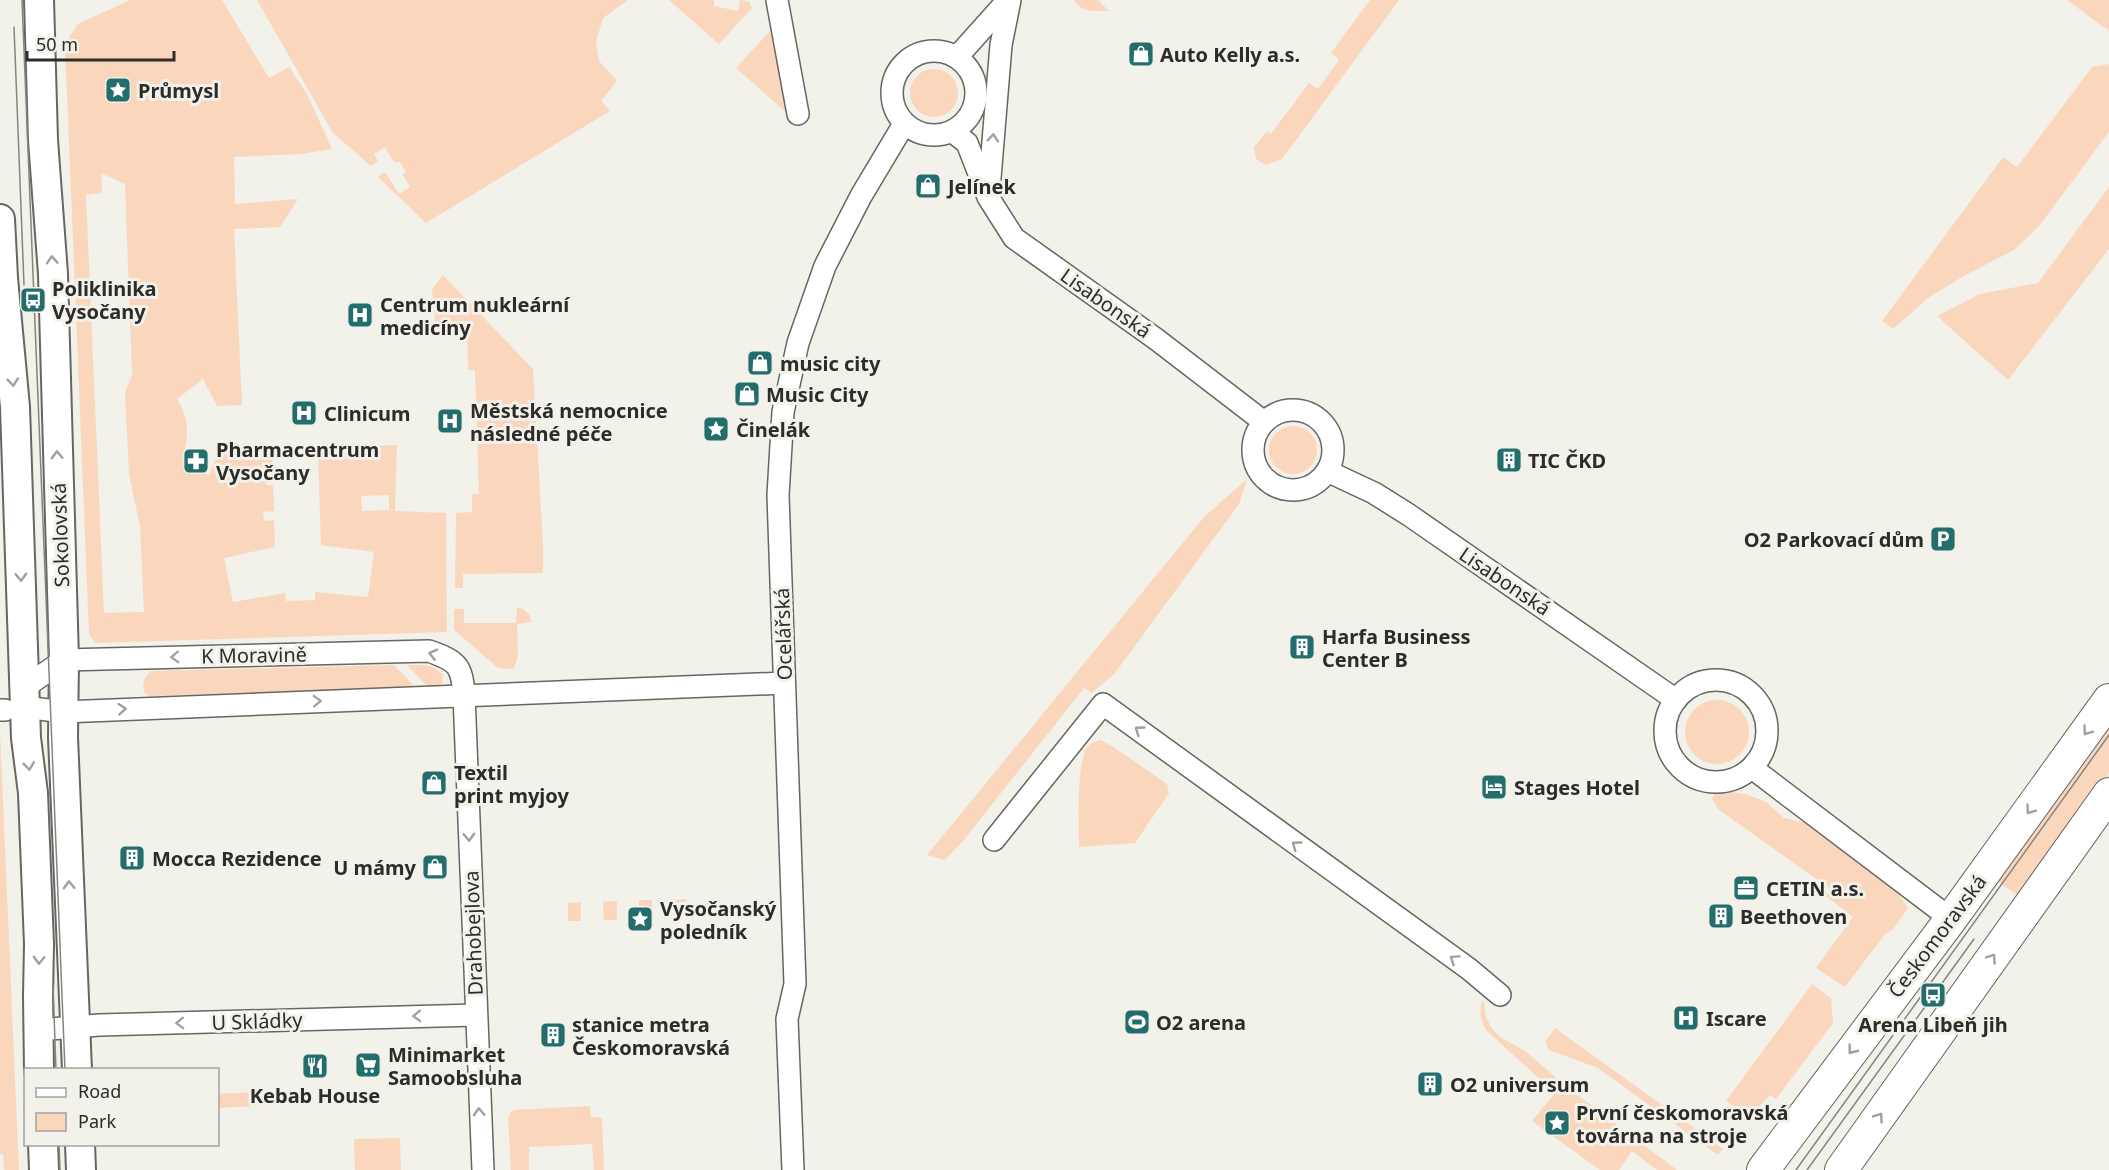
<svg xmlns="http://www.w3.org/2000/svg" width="2109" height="1170" font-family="'Noto Sans',sans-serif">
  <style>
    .green { fill: #fad7bc; fill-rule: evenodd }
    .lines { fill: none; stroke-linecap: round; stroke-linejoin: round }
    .street-casing { stroke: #676660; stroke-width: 24 }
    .secondary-casing { stroke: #676660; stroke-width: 32 }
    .primary-casing { stroke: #676660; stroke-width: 34 }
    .street { stroke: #fff; stroke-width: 21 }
    .secondary { stroke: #fff; stroke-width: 28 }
    .primary { stroke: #fff; stroke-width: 32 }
    .tram { stroke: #858480; stroke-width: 1.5 }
    .oneway { stroke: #a0a09f }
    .labels { text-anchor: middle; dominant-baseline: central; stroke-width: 6; stroke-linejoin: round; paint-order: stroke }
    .poi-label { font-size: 20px; font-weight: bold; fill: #2d2c2a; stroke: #f2f1ea; text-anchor: start }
    .street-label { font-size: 20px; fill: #2d2c2a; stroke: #f2f1ea }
  </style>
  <rect width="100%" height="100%" fill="#f2f1ea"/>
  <!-- green -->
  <g class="green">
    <path d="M 130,0 L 222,0 L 269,78 L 289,67 L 307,94 L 332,149 L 301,154 L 234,157 L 235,204 L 298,199 L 280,227 L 234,229 L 242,405 L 217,406 L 203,379 L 177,399 C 190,420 189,436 182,459 L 209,476 L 218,452 L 272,450 L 273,476 L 266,477 L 266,485 L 273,485 L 274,511 L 263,512 L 264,521 L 274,520 L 275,547 L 224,558 L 233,602 L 285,593 L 286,601 L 315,600 L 315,592 L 368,597 L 374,552 L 321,545 L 318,454 L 370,451 L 371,446 L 397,445 L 395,511 L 446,513 L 447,632 L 95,643 L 89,634 L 65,44 L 78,24 ZM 101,173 L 125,184 L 132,375 L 125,392 L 129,475 L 140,526 L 144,612 L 104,613 L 86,195 L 102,193 ZM 389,495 L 389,510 L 362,511 L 361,496 Z"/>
    <path d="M 257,0 L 628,0 L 603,18 L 596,42 L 599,61 L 617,81 L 601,101 L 610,111 L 426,223 L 378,177 L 385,172 L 399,194 L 410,187 L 402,174 L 406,172 L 399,161 L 395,163 L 385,147 L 374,154 L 378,161 L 371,166 L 333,133 Z"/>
    <path d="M 669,0 L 714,0 L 714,6 L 738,11 L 740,0 L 749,2 L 752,8 L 719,44 Z"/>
    <path d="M 1074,0 L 1098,0 L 1109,11 C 1096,11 1081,13 1074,0 Z"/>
    <path d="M 1370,0 L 1399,0 L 1282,159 L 1266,165 L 1256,159 L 1254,147 L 1267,131 L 1271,134 L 1309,83 L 1318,89 L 1339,60 L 1331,53 Z"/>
    <path d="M 2067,0 L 2109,0 L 2109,31 Z"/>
    <path d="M 770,31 L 789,115 L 736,68 Z"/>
    <path d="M 2109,64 L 2109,132 L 2039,226 L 2014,250 L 1962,277 L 1928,298 L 1893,329 L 1882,321 L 2003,157 L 2017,167 L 2092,67 Z"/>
    <circle cx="934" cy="93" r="24"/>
    <path d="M 2109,187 L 2109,249 L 2008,380 L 1937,316 L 1980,294 L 2038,283 Z"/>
    <path d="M 443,275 L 533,369 L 543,543 L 543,573 L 463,574 L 463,588 L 455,588 L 456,513 L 472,512 L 472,494 L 479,494 L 475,370 L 468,370 L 467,333 L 436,330 L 432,289 Z"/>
    <circle cx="1293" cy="450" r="24"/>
    <path d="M 1247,479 L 1239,504 L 1115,673 L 1092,693 L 1084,688 L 963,841 L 945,860 L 927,855 L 1204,517 Z"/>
    <path d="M 517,607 C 526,609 530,614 532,622 L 517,624 L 518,656 L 514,669 L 498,668 L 454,630 L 454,609 L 464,609 L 464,623 L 516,623 Z"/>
    <path d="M 394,665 L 415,687 L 149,696 L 144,692 C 142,683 144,677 151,671 Z"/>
    <path d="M 407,665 C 420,665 434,663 443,675 L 442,683 L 437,687 L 428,687 Z"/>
    <circle cx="1717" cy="732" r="32"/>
    <path d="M 2109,726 L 2109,773 L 2020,897 L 1997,881 Z"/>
    <path d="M 0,732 L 19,1170 L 4,1170 L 3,1154 L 0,1154 Z"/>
    <path d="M 1100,740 L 1112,746 L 1167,784 L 1169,793 L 1135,843 L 1079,847 C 1079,827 1076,759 1088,746 C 1091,743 1096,741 1100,740 Z"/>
    <path d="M 1724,791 L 1745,794 L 1766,802 L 1784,818 L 1806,823 L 1899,895 L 1908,908 L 1893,929 L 1885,934 L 1845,987 L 1816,968 L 1853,917 L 1826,896 L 1832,890 L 1719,810 L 1712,799 L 1714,794 Z"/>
    <path d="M 686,899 L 686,918 L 673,918 L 672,900 Z"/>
    <path d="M 639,900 L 652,900 L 652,918 L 639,919 Z"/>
    <path d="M 617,901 L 617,920 L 604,920 L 603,902 Z"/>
    <path d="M 581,902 L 581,921 L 568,921 L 568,903 Z"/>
    <path d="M 1812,984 L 1831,998 L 1833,1023 L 1776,1099 L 1770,1095 C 1753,1114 1748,1117 1726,1101 Z"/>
    <path d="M 1483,998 L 1486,1017 L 1491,1027 L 1500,1037 L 1525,1051 L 1567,1087 L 1677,1170 L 1657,1170 L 1632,1151 L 1619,1170 L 1600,1170 L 1532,1121 L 1555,1093 L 1487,1031 C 1479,1019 1479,1011 1483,998 Z"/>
    <path d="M 1555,1028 L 1723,1149 L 1718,1155 L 1598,1068 L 1549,1050 L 1545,1042 Z"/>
    <path d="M 257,1092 L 258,1106 L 218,1108 L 218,1094 Z"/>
    <path d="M 590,1106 L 591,1117 L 602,1118 L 604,1170 L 594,1170 L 592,1144 L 529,1147 L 529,1170 L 511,1170 L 508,1119 L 510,1113 L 514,1110 Z"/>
    <path d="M 400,1138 L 401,1170 L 355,1170 L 354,1139 Z"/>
  </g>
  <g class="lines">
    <defs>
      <g id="street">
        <path d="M 777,0 L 798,114"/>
        <circle cx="934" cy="93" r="42"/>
        <path d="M 957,57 L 1008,0"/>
        <path d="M 953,132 L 967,143 L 988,197 L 1014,238 L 1156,339 L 1264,422"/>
        <path d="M 989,190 L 1001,45 L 1010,0"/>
        <circle cx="1293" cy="450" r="40"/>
        <path d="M 1327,471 L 1374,493 L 1409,515 L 1676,700"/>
        <circle cx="1716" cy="731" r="51"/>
        <path d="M 25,687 L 64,660 L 429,651 C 457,661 462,665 464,695 L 483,1170"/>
        <path d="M 25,707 L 63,712 L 784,683"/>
        <path d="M 0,710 L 5,710"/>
        <path d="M 1752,768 L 1951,919"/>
        <path d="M 994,840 L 1103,704 L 1469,969 L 1500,995"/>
        <path d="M 38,1030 L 99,1025 L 476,1015"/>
        <path d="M 793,1170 L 787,1019 L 795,984 L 778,495 L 783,412 L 798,343 L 825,266 L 861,196 L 904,124"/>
      </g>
      <g id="secondary">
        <path d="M 39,0 L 43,140 L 53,274 L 64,660 L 63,737 L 77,1070"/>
        <path d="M 0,219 L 3,278 L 15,407 L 26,738 L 33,793 L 39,944 L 38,996 L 39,1070"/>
        <path d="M 43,1144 L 44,1170"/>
        <path d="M 80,1144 L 81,1170"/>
      </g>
      <g id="primary">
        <path d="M 1763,1170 L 1951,919 L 2109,700"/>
        <path d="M 1841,1170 L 2109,794"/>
      </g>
    </defs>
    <!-- street casing -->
    <use href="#street" class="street-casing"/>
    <!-- secondary casing -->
    <use href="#secondary" class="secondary-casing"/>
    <!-- primary casing -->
    <use href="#primary" class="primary-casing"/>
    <!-- street -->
    <use href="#street" class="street"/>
    <!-- secondary -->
    <use href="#secondary" class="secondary"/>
    <!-- primary -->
    <use href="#primary" class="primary"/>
    <!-- tram -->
    <g class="tram">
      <path d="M 22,0 L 65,1070"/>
      <path d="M 14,27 L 24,285"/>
      <path d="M 53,986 L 56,1070"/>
      <path d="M 59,1144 L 60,1170"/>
      <path d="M 1796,1170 L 2109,735"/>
      <path d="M 1807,1170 L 1974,939"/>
    </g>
  </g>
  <!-- one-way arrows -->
  <defs><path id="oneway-chevron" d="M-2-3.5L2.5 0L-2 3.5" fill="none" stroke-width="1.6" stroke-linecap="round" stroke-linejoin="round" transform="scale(1.5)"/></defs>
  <g class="oneway">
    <use href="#oneway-chevron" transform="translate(993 138) rotate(-85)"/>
    <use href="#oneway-chevron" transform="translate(52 260) rotate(-94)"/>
    <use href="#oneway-chevron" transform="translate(13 382) rotate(84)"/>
    <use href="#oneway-chevron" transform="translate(57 455) rotate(-92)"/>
    <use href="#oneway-chevron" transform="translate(21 577) rotate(88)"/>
    <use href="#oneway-chevron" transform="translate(433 654) rotate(-167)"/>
    <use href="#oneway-chevron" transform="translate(175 657) rotate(178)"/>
    <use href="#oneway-chevron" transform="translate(317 701) rotate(-2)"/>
    <use href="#oneway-chevron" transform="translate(122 709) rotate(-3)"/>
    <use href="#oneway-chevron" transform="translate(1139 730) rotate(-144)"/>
    <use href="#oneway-chevron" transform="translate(2087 731) rotate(126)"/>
    <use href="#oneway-chevron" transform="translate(29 766) rotate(83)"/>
    <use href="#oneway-chevron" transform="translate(2030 810) rotate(126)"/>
    <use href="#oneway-chevron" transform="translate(469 837) rotate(88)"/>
    <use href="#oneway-chevron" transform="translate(1296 845) rotate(-144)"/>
    <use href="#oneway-chevron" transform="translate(69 885) rotate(-92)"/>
    <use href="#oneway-chevron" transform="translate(1992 958) rotate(-55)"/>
    <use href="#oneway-chevron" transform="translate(1454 959) rotate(-146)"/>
    <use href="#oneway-chevron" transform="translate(39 960) rotate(92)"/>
    <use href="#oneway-chevron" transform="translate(417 1016) rotate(178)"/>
    <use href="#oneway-chevron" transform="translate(180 1023) rotate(178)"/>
    <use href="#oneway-chevron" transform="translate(1852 1050) rotate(127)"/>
    <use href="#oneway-chevron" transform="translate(479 1112) rotate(-93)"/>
    <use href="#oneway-chevron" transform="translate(1879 1117) rotate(-55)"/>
  </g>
  <!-- icons -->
  <defs>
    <symbol id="shop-square" viewBox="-11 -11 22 22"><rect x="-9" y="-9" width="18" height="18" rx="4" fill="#236e6c" stroke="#f2f1ea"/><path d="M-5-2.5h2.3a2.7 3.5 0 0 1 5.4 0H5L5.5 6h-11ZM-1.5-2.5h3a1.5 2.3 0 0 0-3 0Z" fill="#fff"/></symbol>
    <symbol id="sight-square" viewBox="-11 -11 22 22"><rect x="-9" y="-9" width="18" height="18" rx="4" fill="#236e6c" stroke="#f2f1ea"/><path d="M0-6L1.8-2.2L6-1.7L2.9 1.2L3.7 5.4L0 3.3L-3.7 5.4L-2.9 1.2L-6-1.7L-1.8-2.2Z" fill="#fff"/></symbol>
    <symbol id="bus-square" viewBox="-11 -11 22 22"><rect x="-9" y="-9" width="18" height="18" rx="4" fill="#236e6c" stroke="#f2f1ea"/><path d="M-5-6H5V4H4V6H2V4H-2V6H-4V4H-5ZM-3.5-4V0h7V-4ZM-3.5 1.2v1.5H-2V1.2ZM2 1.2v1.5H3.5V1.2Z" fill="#fff"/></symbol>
    <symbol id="hospital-square" viewBox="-11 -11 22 22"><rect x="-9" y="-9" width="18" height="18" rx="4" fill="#236e6c" stroke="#f2f1ea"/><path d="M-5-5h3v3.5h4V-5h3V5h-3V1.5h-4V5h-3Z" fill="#fff"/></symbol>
    <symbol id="building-square" viewBox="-11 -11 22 22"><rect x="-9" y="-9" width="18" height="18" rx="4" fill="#236e6c" stroke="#f2f1ea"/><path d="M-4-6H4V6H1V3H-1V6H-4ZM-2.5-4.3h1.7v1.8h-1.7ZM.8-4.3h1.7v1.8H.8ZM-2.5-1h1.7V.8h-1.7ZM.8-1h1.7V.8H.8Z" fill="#fff"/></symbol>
    <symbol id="pharmacy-square" viewBox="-11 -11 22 22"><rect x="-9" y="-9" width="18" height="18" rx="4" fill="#236e6c" stroke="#f2f1ea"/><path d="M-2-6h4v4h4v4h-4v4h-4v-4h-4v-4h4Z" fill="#fff"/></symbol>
    <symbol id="parking-square" viewBox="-11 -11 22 22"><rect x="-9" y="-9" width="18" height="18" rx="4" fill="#236e6c" stroke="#f2f1ea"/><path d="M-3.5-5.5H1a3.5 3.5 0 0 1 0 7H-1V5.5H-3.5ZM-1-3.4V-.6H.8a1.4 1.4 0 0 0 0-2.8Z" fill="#fff"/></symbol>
    <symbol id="hotel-square" viewBox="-11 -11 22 22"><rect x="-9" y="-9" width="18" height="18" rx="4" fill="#236e6c" stroke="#f2f1ea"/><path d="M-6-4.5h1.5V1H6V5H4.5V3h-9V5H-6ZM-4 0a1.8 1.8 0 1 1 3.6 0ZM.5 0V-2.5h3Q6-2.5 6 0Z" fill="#fff"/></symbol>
    <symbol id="office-square" viewBox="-11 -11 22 22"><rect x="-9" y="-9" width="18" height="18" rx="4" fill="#236e6c" stroke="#f2f1ea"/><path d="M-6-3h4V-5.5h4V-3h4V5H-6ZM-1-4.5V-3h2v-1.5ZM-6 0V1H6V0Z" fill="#fff"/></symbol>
    <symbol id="stadium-square" viewBox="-11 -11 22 22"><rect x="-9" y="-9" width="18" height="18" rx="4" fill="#236e6c" stroke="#f2f1ea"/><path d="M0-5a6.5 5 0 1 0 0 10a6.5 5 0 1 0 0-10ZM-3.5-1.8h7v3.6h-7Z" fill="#fff"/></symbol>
    <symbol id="supermarket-square" viewBox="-11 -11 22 22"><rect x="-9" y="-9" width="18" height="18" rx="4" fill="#236e6c" stroke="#f2f1ea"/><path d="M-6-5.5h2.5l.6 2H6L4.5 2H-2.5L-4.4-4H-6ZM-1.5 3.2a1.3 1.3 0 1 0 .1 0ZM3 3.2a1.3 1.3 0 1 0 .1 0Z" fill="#fff"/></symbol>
    <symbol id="restaurant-square" viewBox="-11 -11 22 22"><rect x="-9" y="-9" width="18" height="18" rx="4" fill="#236e6c" stroke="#f2f1ea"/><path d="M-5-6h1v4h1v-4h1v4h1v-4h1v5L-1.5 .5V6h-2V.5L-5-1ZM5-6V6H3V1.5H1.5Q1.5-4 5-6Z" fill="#fff"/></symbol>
  </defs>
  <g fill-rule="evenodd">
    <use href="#shop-square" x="1126" y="39" width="30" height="30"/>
    <use href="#sight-square" x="103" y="75" width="30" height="30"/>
    <use href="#shop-square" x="913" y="171" width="30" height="30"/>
    <use href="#bus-square" x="18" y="285" width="30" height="30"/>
    <use href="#hospital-square" x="345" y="300" width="30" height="30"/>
    <use href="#shop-square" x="745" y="348" width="30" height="30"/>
    <use href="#shop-square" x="732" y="379" width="30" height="30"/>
    <use href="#hospital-square" x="289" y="398" width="30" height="30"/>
    <use href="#hospital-square" x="435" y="406" width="30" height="30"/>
    <use href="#sight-square" x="701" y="414" width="30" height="30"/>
    <use href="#building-square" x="1494" y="445" width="30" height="30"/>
    <use href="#pharmacy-square" x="181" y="446" width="30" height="30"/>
    <use href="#parking-square" x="1928" y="524" width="30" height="30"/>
    <use href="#building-square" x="1287" y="632" width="30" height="30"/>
    <use href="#shop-square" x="419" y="768" width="30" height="30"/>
    <use href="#hotel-square" x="1479" y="772" width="30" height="30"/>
    <use href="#building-square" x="117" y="843" width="30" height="30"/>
    <use href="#shop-square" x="420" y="852" width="30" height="30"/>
    <use href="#office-square" x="1731" y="873" width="30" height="30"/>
    <use href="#building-square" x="1706" y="901" width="30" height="30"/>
    <use href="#sight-square" x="625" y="904" width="30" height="30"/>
    <use href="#bus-square" x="1918" y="980" width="30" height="30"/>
    <use href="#hospital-square" x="1671" y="1003" width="30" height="30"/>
    <use href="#stadium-square" x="1122" y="1007" width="30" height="30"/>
    <use href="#building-square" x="538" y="1020" width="30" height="30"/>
    <use href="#supermarket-square" x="353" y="1050" width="30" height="30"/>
    <use href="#restaurant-square" x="300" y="1051" width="30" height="30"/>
    <use href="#building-square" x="1415" y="1069" width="30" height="30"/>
    <use href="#sight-square" x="1542" y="1108" width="30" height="30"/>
  </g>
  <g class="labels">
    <!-- poi labels -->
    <g class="poi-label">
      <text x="1160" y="54">Auto Kelly a.s.</text>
      <text x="138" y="90">Průmysl</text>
      <text x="948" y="186">Jelínek</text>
      <text x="52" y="288">Poliklinika<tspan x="52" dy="23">Vysočany</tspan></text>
      <text x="380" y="304">Centrum nukleární<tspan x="380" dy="23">medicíny</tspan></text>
      <text x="780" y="363">music city</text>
      <text x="766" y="394">Music City</text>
      <text x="470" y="410">Městská nemocnice<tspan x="470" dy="23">následné péče</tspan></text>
      <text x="324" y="413">Clinicum</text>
      <text x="736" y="429">Činelák</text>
      <text x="216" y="449">Pharmacentrum<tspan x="216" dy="23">Vysočany</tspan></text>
      <text x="1528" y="460">TIC ČKD</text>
      <text x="1924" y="539" text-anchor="end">O2 Parkovací dům</text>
      <text x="1322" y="636">Harfa Business<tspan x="1322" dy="23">Center B</tspan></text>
      <text x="454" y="772">Textil<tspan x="454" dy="23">print myjoy</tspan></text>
      <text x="1514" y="787">Stages Hotel</text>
      <text x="152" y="858">Mocca Rezidence</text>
      <text x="416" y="867" text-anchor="end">U mámy</text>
      <text x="1766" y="888">CETIN a.s.</text>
      <text x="660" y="908">Vysočanský<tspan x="660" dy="23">poledník</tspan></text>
      <text x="1740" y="916">Beethoven</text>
      <text x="1706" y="1018">Iscare</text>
      <text x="1156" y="1022">O2 arena</text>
      <text x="572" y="1024">stanice metra<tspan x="572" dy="23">Českomoravská</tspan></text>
      <text x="1933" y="1024" text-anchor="middle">Arena Libeň jih</text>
      <text x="388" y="1054">Minimarket<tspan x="388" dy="23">Samoobsluha</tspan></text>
      <text x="1450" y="1084">O2 universum</text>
      <text x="315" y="1095" text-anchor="middle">Kebab House</text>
      <text x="1576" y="1112">První českomoravská<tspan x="1576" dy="23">továrna na stroje</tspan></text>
    </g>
    <!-- street labels -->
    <g class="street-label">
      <text transform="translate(1106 303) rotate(35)">Lisabonská</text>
      <text transform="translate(60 535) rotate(-92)">Sokolovská</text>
      <text transform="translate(1505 581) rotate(34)">Lisabonská</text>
      <text transform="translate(783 634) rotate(-92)">Ocelářská</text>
      <text transform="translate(254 655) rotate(-1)">K Moravině</text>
      <text transform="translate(473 933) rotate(-92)">Drahobejlova</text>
      <text transform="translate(1937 936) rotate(-53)">Českomoravská</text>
      <text transform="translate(257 1021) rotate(-2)">U Skládky</text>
    </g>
  </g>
  <!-- legend -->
  <rect x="24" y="1068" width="195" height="78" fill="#f2f1ea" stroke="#a3a29d" stroke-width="1.5"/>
  <rect x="36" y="1088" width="30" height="9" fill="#ffffff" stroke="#a3a29d" stroke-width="1.5"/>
  <text x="78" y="1098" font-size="18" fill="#2d2c2a">Road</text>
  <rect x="36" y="1113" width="30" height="18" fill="#fad7bc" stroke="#a3a29d" stroke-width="1.5"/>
  <text x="78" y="1128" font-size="18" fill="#2d2c2a">Park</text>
  <!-- scale -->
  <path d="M27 51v9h147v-9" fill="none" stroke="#2d2c2a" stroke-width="3"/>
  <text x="36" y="51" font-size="18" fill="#2d2c2a" stroke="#f2f1ea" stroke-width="4.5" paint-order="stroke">50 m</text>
</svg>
